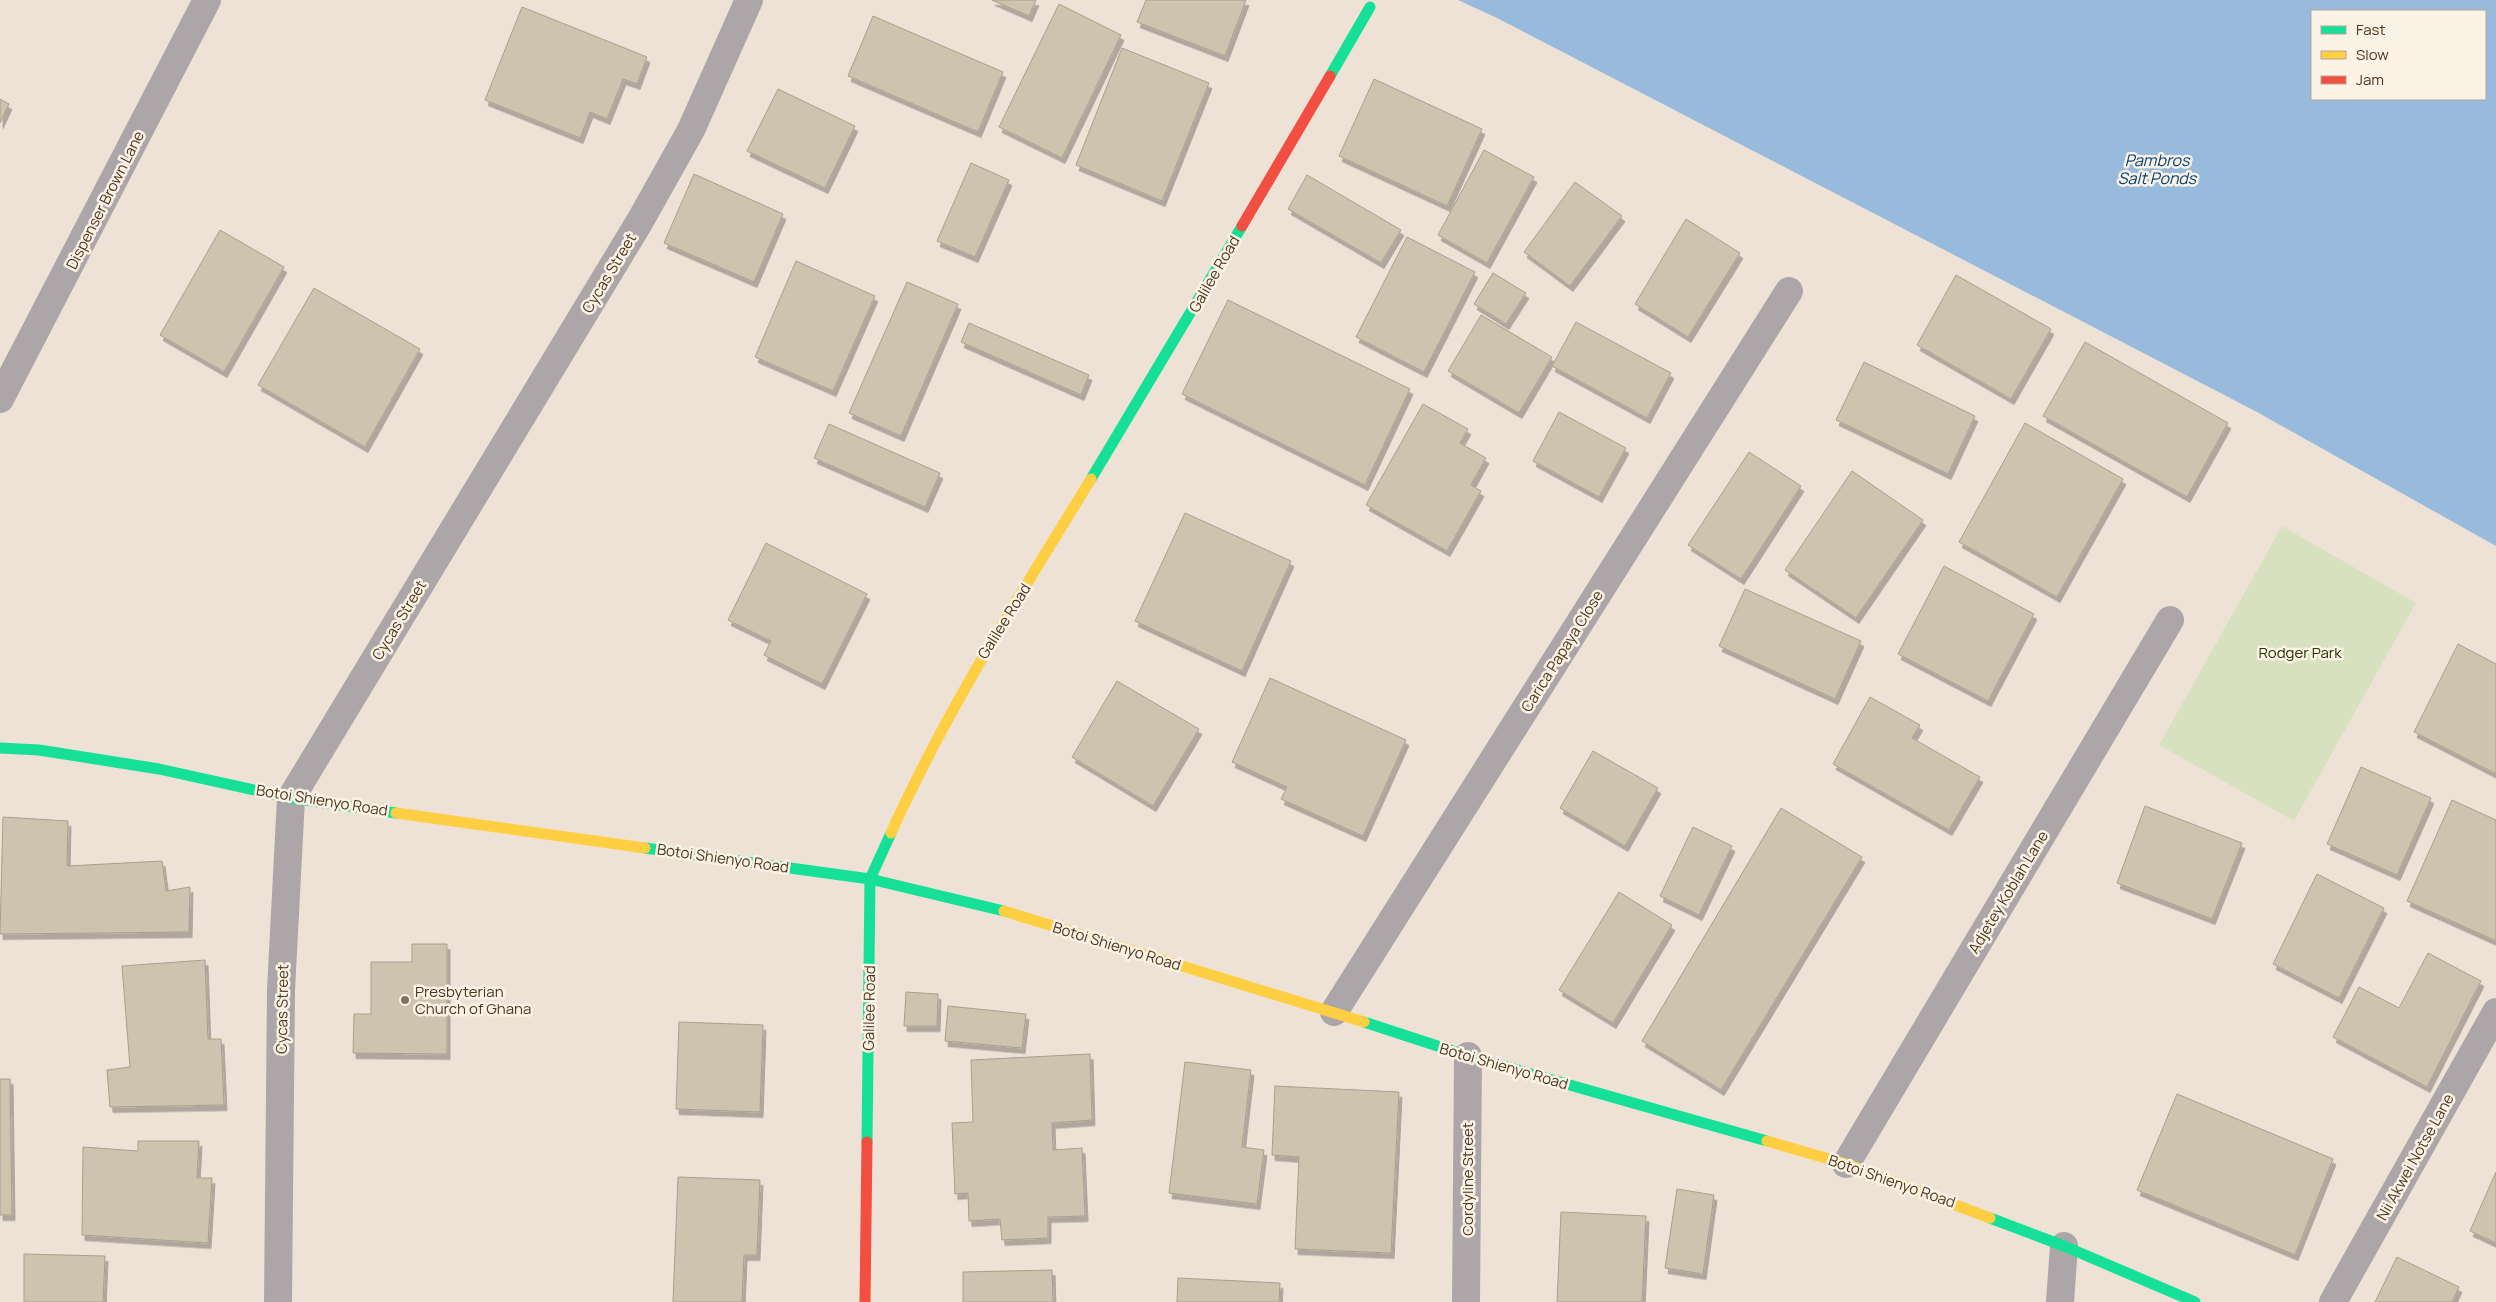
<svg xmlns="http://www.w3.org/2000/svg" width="2496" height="1302" font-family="Manrope,sans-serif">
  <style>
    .green { fill: #d8e1bf }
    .water { fill: #98badd; fill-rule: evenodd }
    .building { fill: #cec3af; stroke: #aa9f8b; filter: url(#shadow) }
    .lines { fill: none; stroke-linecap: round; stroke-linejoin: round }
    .street { stroke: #ada6a9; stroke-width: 28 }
    .fast { stroke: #16e098; stroke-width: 11 }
    .slow { stroke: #ffcf43; stroke-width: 11 }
    .jam { stroke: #f24e42; stroke-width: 11 }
    .poi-dot { fill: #84725d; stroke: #fdf2e6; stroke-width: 2 }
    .labels { text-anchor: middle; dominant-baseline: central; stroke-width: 5; stroke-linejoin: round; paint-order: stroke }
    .street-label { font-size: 15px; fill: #4b361c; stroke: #fdf2e6 }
    .park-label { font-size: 15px; fill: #203502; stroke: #fdf2e6 }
    .poi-label { font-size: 15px; fill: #4b361c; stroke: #fdf2e6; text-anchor: start }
    .water-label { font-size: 16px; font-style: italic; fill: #024274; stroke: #fdf2e6 }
  </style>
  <defs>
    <filter id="shadow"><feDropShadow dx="3" dy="5.5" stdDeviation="0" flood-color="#0004"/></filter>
  </defs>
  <rect width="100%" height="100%" fill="#eee2d6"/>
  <!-- green -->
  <path class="green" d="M 2282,526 L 2416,603 L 2294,821 L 2159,745 Z"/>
  <!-- water -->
  <path class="water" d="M 1458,0 L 2496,0 L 2496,546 L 2257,412 L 1497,18 ZM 2485,11 L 2485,99 L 2312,99 L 2312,11 Z"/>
  <!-- building -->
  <g class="building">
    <path d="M 992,0 L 1036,0 L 1029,16 Z"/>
    <path d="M 1146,0 L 1246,0 L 1225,56 L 1137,22 Z"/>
    <path d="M 1059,4 L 1121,35 L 1062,158 L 999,127 Z"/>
    <path d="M 522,7 L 647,57 L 637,84 L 623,79 L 607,119 L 590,112 L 580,138 L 485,100 Z"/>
    <path d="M 873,16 L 1003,72 L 978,132 L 848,76 Z"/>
    <path d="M 1122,48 L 1209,83 L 1162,201 L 1076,165 Z"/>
    <path d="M 1374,79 L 1482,129 L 1447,206 L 1339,156 Z"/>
    <path d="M 778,89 L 855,126 L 825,188 L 747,151 Z"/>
    <path d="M 0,99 L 9,104 L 0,123 Z"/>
    <path d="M 1484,150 L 1534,177 L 1487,263 L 1438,235 Z"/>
    <path d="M 971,163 L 1009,180 L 975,257 L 937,241 Z"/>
    <path d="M 694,174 L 783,214 L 754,282 L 664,243 Z"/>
    <path d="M 1307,175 L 1401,230 L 1381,263 L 1288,209 Z"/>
    <path d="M 1575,182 L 1622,216 L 1570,286 L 1524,252 Z"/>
    <path d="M 1686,219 L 1740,253 L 1688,337 L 1635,304 Z"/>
    <path d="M 220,230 L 284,267 L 224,372 L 160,335 Z"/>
    <path d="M 1407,237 L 1475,272 L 1424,372 L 1356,337 Z"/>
    <path d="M 796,261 L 875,296 L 833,391 L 755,357 Z"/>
    <path d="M 1493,273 L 1526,293 L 1506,324 L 1474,304 Z"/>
    <path d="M 1956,275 L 2051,329 L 2011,399 L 1917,345 Z"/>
    <path d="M 907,282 L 958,304 L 901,436 L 849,413 Z"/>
    <path d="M 314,288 L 420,349 L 365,447 L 258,385 Z"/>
    <path d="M 1228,300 L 1410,389 L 1365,485 L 1182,394 Z"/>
    <path d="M 1481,315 L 1552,357 L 1519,413 L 1448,371 Z"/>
    <path d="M 1576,322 L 1671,373 L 1647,418 L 1552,366 Z"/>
    <path d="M 969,323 L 1089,375 L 1081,395 L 961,342 Z"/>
    <path d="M 2085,342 L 2228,423 L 2187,497 L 2043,416 Z"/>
    <path d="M 1864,362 L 1975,416 L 1948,474 L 1836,420 Z"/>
    <path d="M 1423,404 L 1468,429 L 1460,443 L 1486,458 L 1471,485 L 1481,491 L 1447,551 L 1366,505 Z"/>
    <path d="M 1559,412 L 1626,448 L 1599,497 L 1533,461 Z"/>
    <path d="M 2025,423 L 2123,479 L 2057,597 L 1959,542 Z"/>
    <path d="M 829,424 L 940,473 L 925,507 L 814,458 Z"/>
    <path d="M 1749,452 L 1801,486 L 1741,579 L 1688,545 Z"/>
    <path d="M 1852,471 L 1923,520 L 1856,618 L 1785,570 Z"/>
    <path d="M 1185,513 L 1291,561 L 1242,671 L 1135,621 Z"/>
    <path d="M 766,543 L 867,594 L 822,684 L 764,655 L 771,641 L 728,620 Z"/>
    <path d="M 1944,566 L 2034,614 L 1988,701 L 1898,654 Z"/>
    <path d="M 1745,589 L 1861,641 L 1835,699 L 1719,646 Z"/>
    <path d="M 2458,644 L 2496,664 L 2496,774 L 2414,732 Z"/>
    <path d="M 1270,678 L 1406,740 L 1363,836 L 1281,799 L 1287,787 L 1232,762 Z"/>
    <path d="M 1117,681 L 1199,729 L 1153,806 L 1072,757 Z"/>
    <path d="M 1870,697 L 1920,725 L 1912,738 L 1980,777 L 1949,830 L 1833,764 Z"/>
    <path d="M 1593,751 L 1658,788 L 1625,846 L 1560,808 Z"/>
    <path d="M 2361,767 L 2431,798 L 2397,875 L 2327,844 Z"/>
    <path d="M 2452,800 L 2496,820 L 2496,941 L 2407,901 Z"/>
    <path d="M 2145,806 L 2242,843 L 2212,919 L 2117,883 Z"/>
    <path d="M 1781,808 L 1862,857 L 1721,1090 L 1642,1041 Z"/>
    <path d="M 3,817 L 68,821 L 67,866 L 162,861 L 166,891 L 190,887 L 189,932 L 0,934 Z"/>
    <path d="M 1693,827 L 1732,846 L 1699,915 L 1660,896 Z"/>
    <path d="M 2317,874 L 2384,908 L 2339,998 L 2273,964 Z"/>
    <path d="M 1619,892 L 1672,925 L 1613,1023 L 1559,990 Z"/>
    <path d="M 412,944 L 447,944 L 447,1054 L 353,1053 L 354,1014 L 371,1014 L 371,962 L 412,962 Z"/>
    <path d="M 2428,953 L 2481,981 L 2427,1087 L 2333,1037 L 2359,987 L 2399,1008 Z"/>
    <path d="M 205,960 L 208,1039 L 221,1039 L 224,1105 L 110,1107 L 107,1070 L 130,1067 L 122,966 Z"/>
    <path d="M 906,992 L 938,994 L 937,1026 L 904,1026 Z"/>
    <path d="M 948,1006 L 1026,1014 L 1022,1048 L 945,1041 Z"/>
    <path d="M 679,1022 L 763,1025 L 760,1112 L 676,1109 Z"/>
    <path d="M 1090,1054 L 1092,1120 L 1052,1123 L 1053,1150 L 1082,1148 L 1085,1216 L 1048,1217 L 1048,1238 L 1002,1240 L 1000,1219 L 969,1221 L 968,1193 L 955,1194 L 952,1123 L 973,1122 L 971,1060 Z"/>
    <path d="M 1185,1062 L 1251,1070 L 1242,1147 L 1264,1150 L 1257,1204 L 1169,1193 Z"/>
    <path d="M 0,1079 L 10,1079 L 12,1215 L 0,1215 Z"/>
    <path d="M 1275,1086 L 1399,1092 L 1391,1253 L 1295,1249 L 1299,1157 L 1272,1155 Z"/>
    <path d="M 2177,1094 L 2333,1159 L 2295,1255 L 2137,1190 Z"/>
    <path d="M 138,1141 L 199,1141 L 197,1178 L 212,1178 L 208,1243 L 82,1235 L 83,1147 L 138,1151 Z"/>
    <path d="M 2496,1172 L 2496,1243 L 2470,1231 Z"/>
    <path d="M 678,1177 L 760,1180 L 757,1255 L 744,1255 L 742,1302 L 673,1302 Z"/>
    <path d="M 1677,1189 L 1714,1195 L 1703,1274 L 1665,1268 Z"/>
    <path d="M 1561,1212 L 1646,1216 L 1642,1302 L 1557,1302 Z"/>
    <path d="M 24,1254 L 105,1256 L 103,1302 L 24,1302 Z"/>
    <path d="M 2397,1257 L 2459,1287 L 2452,1302 L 2375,1302 Z"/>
    <path d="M 1052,1270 L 1053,1302 L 963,1302 L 963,1272 Z"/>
    <path d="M 1178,1278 L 1280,1283 L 1279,1302 L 1177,1302 Z"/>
  </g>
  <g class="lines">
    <!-- street -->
    <g class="street">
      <path d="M 0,399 L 207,0"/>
      <path d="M 1334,1012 L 1789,291"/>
      <path d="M 1846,1164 L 2170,620"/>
      <path d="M 278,1302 L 281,990 L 291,798 L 640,221 L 691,130 L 749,0"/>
      <path d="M 1466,1302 L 1468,1056"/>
      <path d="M 2060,1302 L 2064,1246"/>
      <path d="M 2333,1302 L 2496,1012"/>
    </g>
    <!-- fast -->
    <g class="fast">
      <path d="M 1330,76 L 1370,7"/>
      <path d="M 1091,479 L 1242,226"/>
      <path d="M 0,748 L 39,750 L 159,769 L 291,798 L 396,813"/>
      <path d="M 645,848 L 870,879 L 1004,911"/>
      <path d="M 1364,1022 L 1468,1056 L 1767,1141"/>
      <path d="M 867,1142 L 870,879 L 891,833"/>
      <path d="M 1990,1218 L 2064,1246 L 2195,1302"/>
    </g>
    <!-- slow -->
    <g class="slow">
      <path d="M 396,813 L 645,848"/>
      <path d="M 891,833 C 947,709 1020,595 1091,479"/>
      <path d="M 1004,911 L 1364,1022"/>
      <path d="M 1767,1141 L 1846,1164 L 1990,1218"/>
    </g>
    <!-- jam -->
    <g class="jam">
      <path d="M 1242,226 L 1330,76"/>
      <path d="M 865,1302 L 867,1142"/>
    </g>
  </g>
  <!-- markers -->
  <circle class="poi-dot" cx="405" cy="1000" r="5"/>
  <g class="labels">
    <!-- street labels -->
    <g class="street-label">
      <text transform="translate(105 200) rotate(-63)">Dispenser Brown Lane</text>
      <text transform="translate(609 273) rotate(-59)">Cycas Street</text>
      <text transform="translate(1214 274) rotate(-60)">Galilee Road</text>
      <text transform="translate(399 620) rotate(-59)">Cycas Street</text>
      <text transform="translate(1004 621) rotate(-58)">Galilee Road</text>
      <text transform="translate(1562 651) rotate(-58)">Carica Papaya Close</text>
      <text transform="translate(322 800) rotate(9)">Botoi Shienyo Road</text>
      <text transform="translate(723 858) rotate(8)">Botoi Shienyo Road</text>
      <text transform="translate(2008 892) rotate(-59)">Adjetey Koblah Lane</text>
      <text transform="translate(1117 946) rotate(17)">Botoi Shienyo Road</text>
      <text transform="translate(869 1008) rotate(-89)">Galilee Road</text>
      <text transform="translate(282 1009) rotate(-89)">Cycas Street</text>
      <text transform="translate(1504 1066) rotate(16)">Botoi Shienyo Road</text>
      <text transform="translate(2415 1157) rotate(-61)">Nii Akwei Notse Lane</text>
      <text transform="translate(1467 1179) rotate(-90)">Cordyline Street</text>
      <text transform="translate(1892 1181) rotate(19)">Botoi Shienyo Road</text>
    </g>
    <!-- park labels -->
    <g class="park-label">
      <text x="2300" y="652">Rodger Park</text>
    </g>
    <!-- poi labels -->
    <g class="poi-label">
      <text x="415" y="991">Presbyterian<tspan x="415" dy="17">Church of Ghana</tspan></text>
    </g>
    <!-- water labels -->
    <g class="water-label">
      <text x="2157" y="160">Pambros<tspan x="2157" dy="18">Salt Ponds</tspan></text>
    </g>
  </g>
  <!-- legend -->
  <rect x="2311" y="10" width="175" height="90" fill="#fdf2e6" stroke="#b6a795"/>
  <rect x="2321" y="26" width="25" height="8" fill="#16e098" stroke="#b6a795"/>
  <text x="2356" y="35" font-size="15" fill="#4b361c">Fast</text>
  <rect x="2321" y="51" width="25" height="8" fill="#ffcf43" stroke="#b6a795"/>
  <text x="2356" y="60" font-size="15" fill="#4b361c">Slow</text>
  <rect x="2321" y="76" width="25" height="8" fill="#f24e42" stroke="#b6a795"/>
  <text x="2356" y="85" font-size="15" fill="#4b361c">Jam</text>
</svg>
